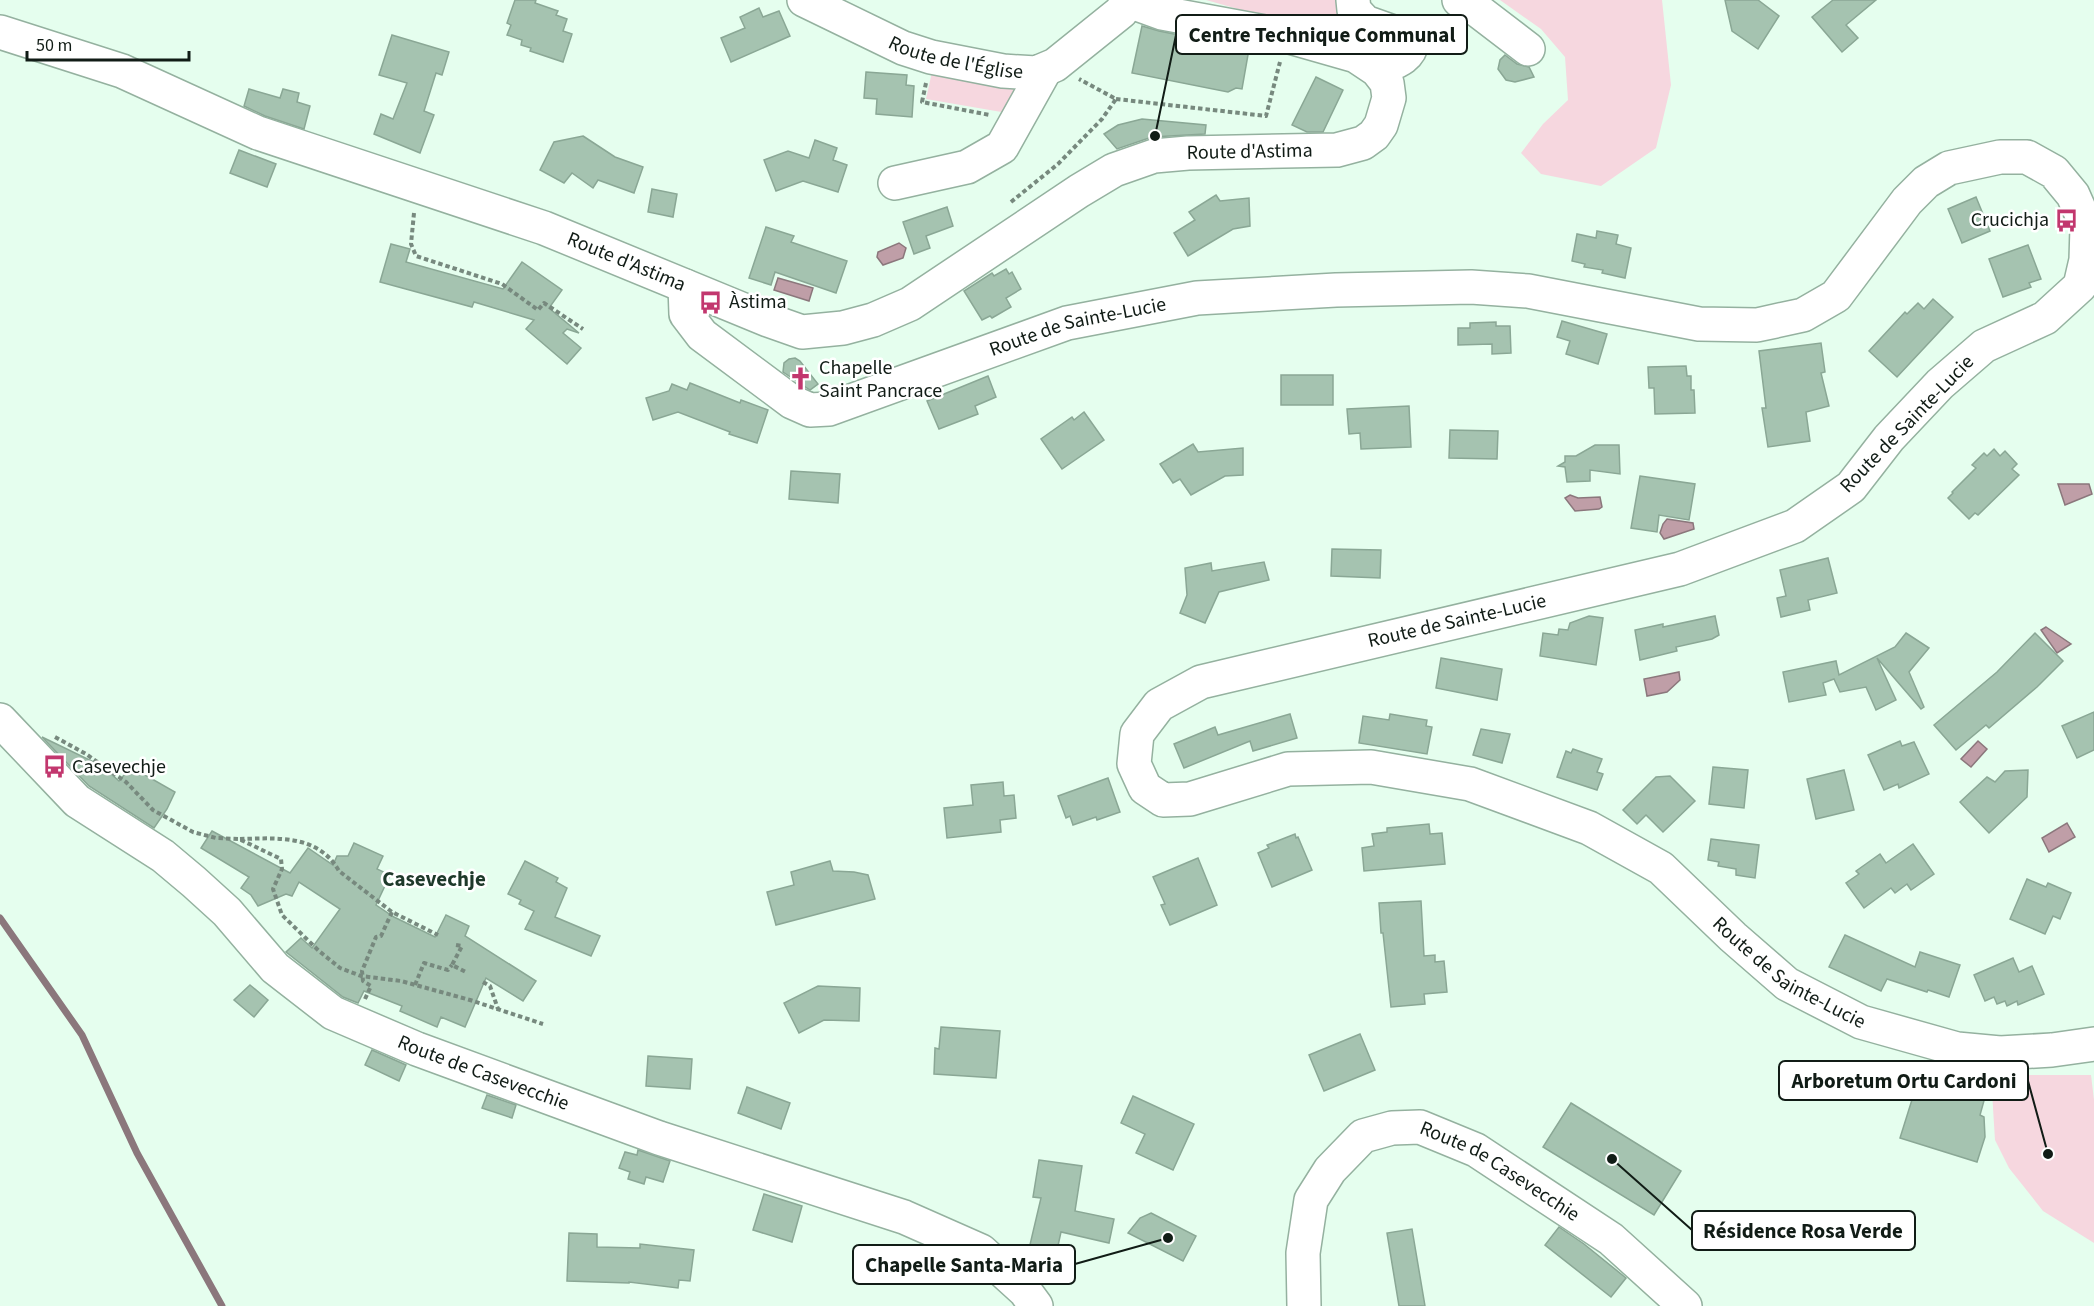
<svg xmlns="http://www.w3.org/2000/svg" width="2094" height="1306" font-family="'Source Sans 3',sans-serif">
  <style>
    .green { fill: #f6d7df }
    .water { fill: #bf9ea7; stroke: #8b777c; stroke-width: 1.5 }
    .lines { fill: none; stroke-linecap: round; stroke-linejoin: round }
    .stream { stroke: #8b777c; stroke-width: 7 }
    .building { fill: #a5c3b0; stroke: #8aa795; stroke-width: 1.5 }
    .minor-casing { stroke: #94b19f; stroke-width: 36 }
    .major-casing { stroke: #94b19f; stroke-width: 36 }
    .path { stroke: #77897e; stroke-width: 4; stroke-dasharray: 4.5 3; stroke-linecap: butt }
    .minor { stroke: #fff; stroke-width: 33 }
    .major { stroke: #fff; stroke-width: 33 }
    .labels { text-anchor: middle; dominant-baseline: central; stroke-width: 5; stroke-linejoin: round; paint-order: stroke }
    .street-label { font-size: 20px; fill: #111c16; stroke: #fff }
    .poi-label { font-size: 20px; fill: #111c16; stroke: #fff; text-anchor: start }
    .neighbourhood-label { font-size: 21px; font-weight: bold; fill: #1e392a; stroke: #fff }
    .leader { fill: none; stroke: #111c16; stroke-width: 2 }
    .callout-dot { fill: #111c16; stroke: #fff; stroke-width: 2 }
    .callout { fill: #fff; stroke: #111c16; stroke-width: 2 }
    .callout-label { font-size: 21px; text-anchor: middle; font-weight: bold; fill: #111c16 }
  </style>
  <rect width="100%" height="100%" fill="#e5feee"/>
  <!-- green -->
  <g class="green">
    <path d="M 1206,0 L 1343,0 L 1369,20 L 1421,26 L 1429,40 L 1403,47 L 1284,22 Z"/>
    <path d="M 1500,0 L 1662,0 L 1671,85 L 1656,148 L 1601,186 L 1541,174 L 1521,153 L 1543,124 L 1568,100 L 1565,57 L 1541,29 Z"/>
    <path d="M 934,63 L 1019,77 L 1013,114 L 926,99 Z"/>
    <path d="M 1991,1075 L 2091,1075 L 2094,1100 L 2094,1243 L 2043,1211 L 2009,1168 L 1995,1140 Z"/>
  </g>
  <!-- water -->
  <g class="water">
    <path d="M 899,243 L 906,248 L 903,258 L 883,265 L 877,257 L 878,252 Z"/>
    <path d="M 778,278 L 813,288 L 809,301 L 774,290 Z"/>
    <path d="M 2058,484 L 2089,484 L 2092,494 L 2065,505 Z"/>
    <path d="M 1570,495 L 1578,498 L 1600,497 L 1602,507 L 1599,509 L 1575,511 L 1565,498 Z"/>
    <path d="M 1667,519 L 1693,523 L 1694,529 L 1664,539 L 1660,533 L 1663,524 Z"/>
    <path d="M 2046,627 L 2071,644 L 2057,653 L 2041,630 Z"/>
    <path d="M 1679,672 L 1680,680 L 1667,692 L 1647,696 L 1644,679 Z"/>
    <path d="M 1978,741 L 1987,749 L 1971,767 L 1961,759 Z"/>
    <path d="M 2067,823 L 2075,837 L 2049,852 L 2042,838 Z"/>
  </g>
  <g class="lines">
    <!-- stream -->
    <path class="stream" d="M 0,918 L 82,1035 L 137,1153 L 222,1306"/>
  </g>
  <!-- building -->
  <g class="building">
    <path d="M 515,0 L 536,0 L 535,3 L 558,11 L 556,15 L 567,19 L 563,31 L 572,34 L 563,62 L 530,51 L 531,48 L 521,45 L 522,40 L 507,35 L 511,25 L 507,23 Z"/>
    <path d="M 1725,0 L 1758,0 L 1779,16 L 1758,49 L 1732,31 Z"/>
    <path d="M 1833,0 L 1876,0 L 1846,25 L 1858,38 L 1842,52 L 1812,17 Z"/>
    <path d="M 759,8 L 763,17 L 779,11 L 790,36 L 731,62 L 721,38 L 745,28 L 740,17 Z"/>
    <path d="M 1142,26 L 1159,31 L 1249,49 L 1242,89 L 1236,88 L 1228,92 L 1132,73 Z"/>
    <path d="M 392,35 L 449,52 L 442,75 L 436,73 L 424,111 L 434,115 L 420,153 L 374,134 L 381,114 L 393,119 L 407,83 L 379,75 Z"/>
    <path d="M 1505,55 L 1517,64 L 1529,67 L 1534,77 L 1515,82 L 1506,80 L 1498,69 L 1500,60 Z"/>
    <path d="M 866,72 L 907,75 L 906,85 L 914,86 L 912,117 L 876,114 L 877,99 L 864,98 Z"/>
    <path d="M 1316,77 L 1343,90 L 1323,132 L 1307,132 L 1292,125 Z"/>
    <path d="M 249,89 L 280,98 L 283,89 L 299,93 L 297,102 L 310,106 L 304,129 L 265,116 L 244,106 Z"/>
    <path d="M 1142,119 L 1206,125 L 1205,134 L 1152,137 L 1117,149 L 1104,134 L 1118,125 Z"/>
    <path d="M 583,136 L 615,157 L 643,167 L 634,193 L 598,180 L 593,188 L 572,173 L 564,183 L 540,170 L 554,142 Z"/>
    <path d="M 815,140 L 837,148 L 833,160 L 847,165 L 838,192 L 803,181 L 776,191 L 764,160 L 788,151 L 809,158 Z"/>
    <path d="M 239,150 L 276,164 L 267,187 L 230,173 Z"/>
    <path d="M 652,189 L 677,194 L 673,217 L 648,212 Z"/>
    <path d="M 1216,195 L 1220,201 L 1249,198 L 1250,226 L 1233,229 L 1188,256 L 1174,233 L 1195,220 L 1189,212 Z"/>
    <path d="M 1976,197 L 1990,231 L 1962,243 L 1948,209 Z"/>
    <path d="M 947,207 L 953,226 L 926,236 L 930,248 L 914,254 L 903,222 Z"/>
    <path d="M 766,227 L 794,236 L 791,242 L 847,261 L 836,293 L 775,272 L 771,285 L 749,278 Z"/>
    <path d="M 1597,231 L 1618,235 L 1616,244 L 1631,248 L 1625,278 L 1602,273 L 1603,270 L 1584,267 L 1585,264 L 1572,261 L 1577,234 L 1596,238 Z"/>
    <path d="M 391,244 L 410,249 L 406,262 L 503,289 L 522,262 L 562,290 L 549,308 L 579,333 L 567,329 L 563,333 L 581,348 L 567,364 L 526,329 L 534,320 L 474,302 L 472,307 L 380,282 Z"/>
    <path d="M 2028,245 L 2041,279 L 2029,283 L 2031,287 L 2003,297 L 1989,259 Z"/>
    <path d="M 1006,269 L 1009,274 L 1012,272 L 1021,289 L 1006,298 L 1011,307 L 992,318 L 990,316 L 982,320 L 964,291 L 992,273 L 994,276 Z"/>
    <path d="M 1933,299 L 1953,317 L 1897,377 L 1869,351 L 1905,312 L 1907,314 L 1918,303 L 1924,309 Z"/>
    <path d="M 1562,321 L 1607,334 L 1598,364 L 1566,354 L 1570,341 L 1557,337 Z"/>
    <path d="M 1496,322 L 1496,326 L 1510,326 L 1511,353 L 1492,354 L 1492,344 L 1458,345 L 1458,328 L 1470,328 L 1470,323 Z"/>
    <path d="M 1821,343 L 1825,372 L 1821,373 L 1829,406 L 1806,412 L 1810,441 L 1768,447 L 1762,408 L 1766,408 L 1759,351 Z"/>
    <path d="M 795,358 L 800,361 L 818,384 L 810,390 L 783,372 L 784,363 L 789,359 Z"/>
    <path d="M 1686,366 L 1687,376 L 1691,376 L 1691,390 L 1694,390 L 1695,413 L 1655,414 L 1654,388 L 1649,388 L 1648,367 Z"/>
    <rect x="1281" y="375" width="52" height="30"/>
    <path d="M 988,376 L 996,397 L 975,406 L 978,414 L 939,429 L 927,401 Z"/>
    <path d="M 690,383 L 740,403 L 741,400 L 768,410 L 757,443 L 729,434 L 730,432 L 678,412 L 653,420 L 646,398 L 669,391 L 672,384 L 687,390 Z"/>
    <path d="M 1409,406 L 1411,447 L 1361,449 L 1360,433 L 1349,434 L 1347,409 Z"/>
    <path d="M 1084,412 L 1104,440 L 1062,469 L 1041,439 L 1072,417 L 1074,420 Z"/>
    <path d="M 1450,430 L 1498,431 L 1497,459 L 1449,458 Z"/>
    <path d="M 1193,444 L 1198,452 L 1243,448 L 1243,475 L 1225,476 L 1191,495 L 1180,479 L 1173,483 L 1160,464 Z"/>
    <path d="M 1595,445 L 1619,445 L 1620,474 L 1590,470 L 1590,481 L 1567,482 L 1565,467 L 1558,466 L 1565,462 L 1565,456 L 1576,456 Z"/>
    <path d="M 1994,449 L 2000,456 L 2005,451 L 2017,464 L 2012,469 L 2019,475 L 1978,515 L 1975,513 L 1969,519 L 1948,498 L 1953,493 L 1952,492 L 1976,468 L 1972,465 L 1984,453 L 1987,456 Z"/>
    <path d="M 791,471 L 840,474 L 838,503 L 789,499 Z"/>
    <path d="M 1640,476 L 1695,484 L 1689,520 L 1659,515 L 1657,532 L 1631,528 Z"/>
    <path d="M 1332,549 L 1381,550 L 1380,578 L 1331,576 Z"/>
    <path d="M 1828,558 L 1837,593 L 1808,600 L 1810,610 L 1781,617 L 1777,598 L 1786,596 L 1780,570 Z"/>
    <path d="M 1264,562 L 1269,580 L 1219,592 L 1205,623 L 1180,613 L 1187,595 L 1185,568 L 1211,563 L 1212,571 Z"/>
    <path d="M 1589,616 L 1603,618 L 1596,665 L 1540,656 L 1543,633 L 1558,635 L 1559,629 L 1568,630 L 1570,623 Z"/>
    <path d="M 1715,616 L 1719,635 L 1712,639 L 1676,647 L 1677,651 L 1640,660 L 1635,630 L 1663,624 L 1663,627 Z"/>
    <path d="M 1906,633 L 1929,648 L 1909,672 L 1924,707 L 1921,709 L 1877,658 L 1896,700 L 1876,710 L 1866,687 L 1840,692 L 1834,679 L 1823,683 L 1826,695 L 1789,702 L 1783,672 L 1836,661 L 1839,675 L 1895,647 Z"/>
    <path d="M 2035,633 L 2063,661 L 2037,687 L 1989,728 L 1986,725 L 1956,750 L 1934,725 L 1997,672 Z"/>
    <path d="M 1441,658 L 1502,669 L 1497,700 L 1436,688 Z"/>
    <path d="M 2094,712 L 2094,750 L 2077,758 L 2062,726 Z"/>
    <path d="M 1290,714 L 1297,738 L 1253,751 L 1250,741 L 1184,768 L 1174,744 L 1215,727 L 1218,735 Z"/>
    <path d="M 1390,714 L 1427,720 L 1426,726 L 1432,727 L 1427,754 L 1359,743 L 1363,716 L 1389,720 Z"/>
    <path d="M 1481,729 L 1510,734 L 1502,763 L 1473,755 Z"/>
    <path d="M 42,737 L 102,766 L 119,781 L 131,767 L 175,792 L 167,809 L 154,828 L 89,786 Z"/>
    <path d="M 1900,741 L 1902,746 L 1914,742 L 1929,774 L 1899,788 L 1898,784 L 1884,790 L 1868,755 Z"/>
    <path d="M 1573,749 L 1602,759 L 1597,772 L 1603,774 L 1597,790 L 1557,777 L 1566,751 L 1571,753 Z"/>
    <path d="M 1713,767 L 1748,770 L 1744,808 L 1709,804 Z"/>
    <path d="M 1844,770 L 1854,810 L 1816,819 L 1807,779 Z"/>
    <path d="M 2028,770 L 2027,797 L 1989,833 L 1960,802 L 1987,777 L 1995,782 L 2005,771 Z"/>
    <path d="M 1670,776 L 1695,801 L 1663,832 L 1646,815 L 1637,824 L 1623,810 L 1656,777 Z"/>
    <path d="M 1108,778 L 1120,812 L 1097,820 L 1096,817 L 1073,825 L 1070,816 L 1066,818 L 1058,796 Z"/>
    <path d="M 1003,782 L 1004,796 L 1014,795 L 1016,818 L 1000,820 L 1001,832 L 947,838 L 944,808 L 973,805 L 971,785 Z"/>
    <path d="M 1429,824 L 1430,834 L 1442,833 L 1445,864 L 1364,871 L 1362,848 L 1374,846 L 1372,834 L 1387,832 L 1387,828 Z"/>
    <path d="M 212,831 L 290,873 L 308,848 L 333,865 L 337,856 L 348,856 L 354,843 L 383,856 L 377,869 L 390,875 L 376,905 L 394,917 L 435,937 L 446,915 L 469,926 L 465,936 L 536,981 L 523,1001 L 486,978 L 465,1027 L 441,1017 L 437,1027 L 400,1011 L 402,1006 L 364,991 L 358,1003 L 343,997 L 286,952 L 301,938 L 312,948 L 340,909 L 299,882 L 292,896 L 286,894 L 258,906 L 251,895 L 241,888 L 249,877 L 201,848 Z"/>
    <path d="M 1295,834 L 1296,838 L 1298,837 L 1312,870 L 1272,887 L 1258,853 L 1269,848 L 1267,845 Z"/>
    <path d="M 1711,839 L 1759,845 L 1755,878 L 1736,875 L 1736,869 L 1718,866 L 1719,862 L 1708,860 Z"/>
    <path d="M 1913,844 L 1934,874 L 1911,890 L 1907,884 L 1895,893 L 1891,888 L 1864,908 L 1846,883 L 1859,874 L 1856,871 L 1880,854 L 1886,863 Z"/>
    <path d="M 1198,858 L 1217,905 L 1170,925 L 1161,905 L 1165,904 L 1153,877 Z"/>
    <path d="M 525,861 L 558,878 L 556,882 L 567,888 L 555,917 L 600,936 L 591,956 L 525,929 L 534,911 L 519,904 L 521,900 L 508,894 Z"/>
    <path d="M 830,861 L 833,871 L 854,872 L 868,875 L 875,899 L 776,925 L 767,892 L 794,885 L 791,872 Z"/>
    <path d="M 2027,879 L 2046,887 L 2048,883 L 2071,893 L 2060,919 L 2053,916 L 2045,934 L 2010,919 Z"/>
    <path d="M 1421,901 L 1424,956 L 1435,955 L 1435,962 L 1444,961 L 1447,992 L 1424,994 L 1425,1004 L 1391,1007 L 1383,933 L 1381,933 L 1379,903 Z"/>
    <path d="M 1845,935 L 1915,967 L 1920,952 L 1960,965 L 1949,997 L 1928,990 L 1927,992 L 1887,979 L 1881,991 L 1829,967 Z"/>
    <path d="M 2013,958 L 2019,972 L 2032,966 L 2044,994 L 2018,1005 L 2017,1001 L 2007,1006 L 2005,1001 L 1997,1004 L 1994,997 L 1985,1001 L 1974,975 Z"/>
    <path d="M 250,985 L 268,1000 L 254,1017 L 234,1000 Z"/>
    <path d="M 818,986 L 860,988 L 859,1021 L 824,1020 L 799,1033 L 784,1003 Z"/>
    <path d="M 941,1027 L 1000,1031 L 996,1078 L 934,1074 L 935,1048 L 939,1049 Z"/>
    <path d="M 1360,1034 L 1375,1070 L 1324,1091 L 1309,1055 Z"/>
    <path d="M 372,1050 L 406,1065 L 399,1081 L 365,1065 Z"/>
    <path d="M 648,1056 L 692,1059 L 690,1089 L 646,1086 Z"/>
    <path d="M 1951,1082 L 1977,1090 L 1976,1094 L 1985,1097 L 1980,1115 L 1984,1117 L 1985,1137 L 1977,1162 L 1900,1138 L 1916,1087 L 1930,1091 L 1932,1086 L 1935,1087 L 1937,1083 L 1950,1086 Z"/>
    <path d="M 747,1087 L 790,1103 L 781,1129 L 738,1113 Z"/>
    <path d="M 487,1095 L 516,1105 L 512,1118 L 482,1108 Z"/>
    <path d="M 1133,1096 L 1194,1124 L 1173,1170 L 1136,1153 L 1145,1134 L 1121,1123 Z"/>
    <path d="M 1571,1103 L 1681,1171 L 1654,1215 L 1543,1147 Z"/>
    <path d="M 638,1150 L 670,1161 L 663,1182 L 646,1177 L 644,1184 L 628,1179 L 630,1172 L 619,1168 L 625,1152 L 637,1155 Z"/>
    <path d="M 1039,1160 L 1082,1166 L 1075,1211 L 1114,1219 L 1109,1243 L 1061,1232 L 1050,1282 L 1041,1280 L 1025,1266 L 1041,1198 L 1033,1197 Z"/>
    <path d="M 764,1194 L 802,1206 L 792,1242 L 753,1230 Z"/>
    <path d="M 1151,1213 L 1196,1236 L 1183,1261 L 1128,1233 L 1140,1218 Z"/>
    <path d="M 1559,1227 L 1584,1244 L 1626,1278 L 1611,1297 L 1545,1245 Z"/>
    <path d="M 1412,1229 L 1425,1306 L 1399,1306 L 1387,1233 Z"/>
    <path d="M 569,1233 L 597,1234 L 597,1247 L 640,1248 L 640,1244 L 694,1250 L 690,1281 L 679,1280 L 678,1288 L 629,1282 L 629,1283 L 567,1281 Z"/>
  </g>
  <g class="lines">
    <defs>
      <g id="minor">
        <path id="s1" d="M 804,0 L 903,48 L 931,57 L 1003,71 L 1036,73 L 1055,65 L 1121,12 L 1127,2"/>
        <path d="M 1353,0 L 1354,10 L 1365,22 L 1410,38 L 1412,42 C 1410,60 1391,63 1377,70"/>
        <path d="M 1459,0 L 1477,10 L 1528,49"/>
        <path d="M 895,183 L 967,167 L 1002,147 L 1045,70"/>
        <path id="s2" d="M 685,286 L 686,314 L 702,335 L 792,402 L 810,410 L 829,409 L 1067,323 L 1197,298 L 1336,290 L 1471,287 L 1528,291 L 1699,324 L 1757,325 L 1803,315 L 1836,296 L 1907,201 L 1926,182 L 1949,168 L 2000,157 L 2027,157 L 2054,172 L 2073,195 L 2087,227 L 2086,260 L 2080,286 L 2045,318 L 1984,346 L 1940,384 L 1889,438 L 1851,487 L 1795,526 L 1680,569 L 1201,682 L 1159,705 L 1137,734 L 1134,764 L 1145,788 L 1163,800 L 1190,799 L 1288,769 L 1371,767 L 1470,784 L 1589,828 L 1661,868 L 1733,937 L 1787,984 L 1861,1022 L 1957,1049 L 2000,1053 L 2052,1050 L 2094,1044"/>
        <path id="s3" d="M 0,720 L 77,801 L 163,856 L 194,882 L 227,912 L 275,968 L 333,1013 L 417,1049 L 659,1138 L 904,1217 L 981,1251 L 1025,1291 L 1036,1306"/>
        <path id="s4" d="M 1304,1306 L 1303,1253 L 1311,1200 L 1330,1170 L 1363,1136 L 1392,1128 L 1420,1127 L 1476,1150 L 1611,1239 L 1685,1306"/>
      </g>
      <g id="major">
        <path id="s5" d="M 0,32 L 122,71 L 258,133 L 544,228 L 768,320 L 802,332 L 843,328 L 873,320 L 910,304 L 1079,191 L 1114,170 L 1154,156 L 1188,153 L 1337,150 L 1363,143 L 1374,135 L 1381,125 L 1389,98 L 1387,83 L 1377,70 L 1356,56 L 1286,36 L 1162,13 L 1126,0"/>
      </g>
    </defs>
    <!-- minor casing -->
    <use href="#minor" class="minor-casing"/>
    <!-- major casing -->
    <use href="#major" class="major-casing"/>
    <!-- path -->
    <g class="path">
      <path d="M 926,83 L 922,102 L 990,115"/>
      <path d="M 1116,99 L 1266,116 L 1280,62"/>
      <path d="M 1011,202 L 1058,164 L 1102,119 L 1116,99 L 1079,79"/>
      <path d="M 414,213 L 411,244 L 416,256 L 502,284 L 538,310 L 544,303 L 583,329"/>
      <path d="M 55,737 L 86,754 L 126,782 L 153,810 L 193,832 L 216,838 L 239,839 L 281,859 L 282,869 L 273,889 L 282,915 L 319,951 L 340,968 L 361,976 L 401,981 L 470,1000 L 543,1024"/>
      <path d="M 240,839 C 277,838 318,834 339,871 L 392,912 L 438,935"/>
      <path d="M 456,945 L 462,946 L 452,965 L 466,972"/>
      <path d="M 483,982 L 490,986 L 498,1009"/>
      <path d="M 415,985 L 424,963 L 448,970 L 452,965"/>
      <path d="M 365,999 L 371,986 L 363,981 L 362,971 L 376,937 L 381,936 L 392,912"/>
    </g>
    <!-- minor -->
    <use href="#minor" class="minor"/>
    <!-- major -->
    <use href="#major" class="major"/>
  </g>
  <!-- icons -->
  <defs>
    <symbol id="bus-bare" viewBox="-9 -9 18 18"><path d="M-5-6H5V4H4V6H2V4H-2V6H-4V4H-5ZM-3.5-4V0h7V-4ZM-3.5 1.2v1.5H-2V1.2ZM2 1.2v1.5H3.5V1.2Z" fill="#c2376e" stroke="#fff" stroke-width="2.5" paint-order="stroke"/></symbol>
    <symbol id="church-bare" viewBox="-9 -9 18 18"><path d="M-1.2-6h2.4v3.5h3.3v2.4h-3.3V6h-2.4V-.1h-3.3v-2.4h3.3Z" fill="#c2376e" stroke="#fff" stroke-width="2.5" paint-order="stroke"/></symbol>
  </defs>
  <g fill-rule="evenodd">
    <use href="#bus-bare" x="2050" y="204" width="33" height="33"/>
    <use href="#bus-bare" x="694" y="286" width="33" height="33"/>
    <use href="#church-bare" x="784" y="362" width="33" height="33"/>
    <use href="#bus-bare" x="38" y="750" width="33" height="33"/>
  </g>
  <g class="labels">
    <!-- street labels -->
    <g class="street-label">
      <text stroke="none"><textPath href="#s1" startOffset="164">Route de l'Église</textPath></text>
      <text stroke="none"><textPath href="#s5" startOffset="1352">Route d'Astima</textPath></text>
      <text stroke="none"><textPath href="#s5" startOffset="668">Route d'Astima</textPath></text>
      <text stroke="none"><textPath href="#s2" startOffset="468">Route de Sainte-Lucie</textPath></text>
      <text transform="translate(1907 424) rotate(-46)">Route de Sainte-Lucie</text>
      <text transform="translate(1457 621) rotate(-13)">Route de Sainte-Lucie</text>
      <text stroke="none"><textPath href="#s2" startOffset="3490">Route de Sainte-Lucie</textPath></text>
      <text stroke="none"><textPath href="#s3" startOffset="608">Route de Casevecchie</textPath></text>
      <text stroke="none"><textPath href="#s4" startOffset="339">Route de Casevecchie</textPath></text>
    </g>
    <!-- poi labels -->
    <g class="poi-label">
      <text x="2049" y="220" text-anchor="end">Crucichja</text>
      <text x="729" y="302">Àstima</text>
      <text x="819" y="368">Chapelle<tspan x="819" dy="23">Saint Pancrace</tspan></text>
      <text x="72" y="767">Casevechje</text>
    </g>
    <!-- neighbourhood labels -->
    <g class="neighbourhood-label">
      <text x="434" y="879">Casevechje</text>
    </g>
  </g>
  <!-- callouts -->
  <path class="leader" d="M1155 136L1176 35M2048 1154L2028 1081M1612 1159L1692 1230M1168 1238L1075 1264"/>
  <g class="callout-dot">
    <circle cx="1155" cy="136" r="6"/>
    <circle cx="2048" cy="1154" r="6"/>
    <circle cx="1612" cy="1159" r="6"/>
    <circle cx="1168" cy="1238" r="6"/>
  </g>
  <g class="callout">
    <rect x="1176" y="15" width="291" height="39" rx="6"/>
    <rect x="1779" y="1061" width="249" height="39" rx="6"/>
    <rect x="1692" y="1211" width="223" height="39" rx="6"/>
    <rect x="853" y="1245" width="222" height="39" rx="6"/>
  </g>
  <g class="callout-label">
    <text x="1322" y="42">Centre Technique Communal</text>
    <text x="1904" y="1088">Arboretum Ortu Cardoni</text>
    <text x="1803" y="1238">Résidence Rosa Verde</text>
    <text x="964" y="1272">Chapelle Santa-Maria</text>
  </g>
  <!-- scale -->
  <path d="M27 51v9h162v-9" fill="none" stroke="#111c16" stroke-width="3"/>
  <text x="36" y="51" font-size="18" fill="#111c16" stroke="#ffffff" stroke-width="4.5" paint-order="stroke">50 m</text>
</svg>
